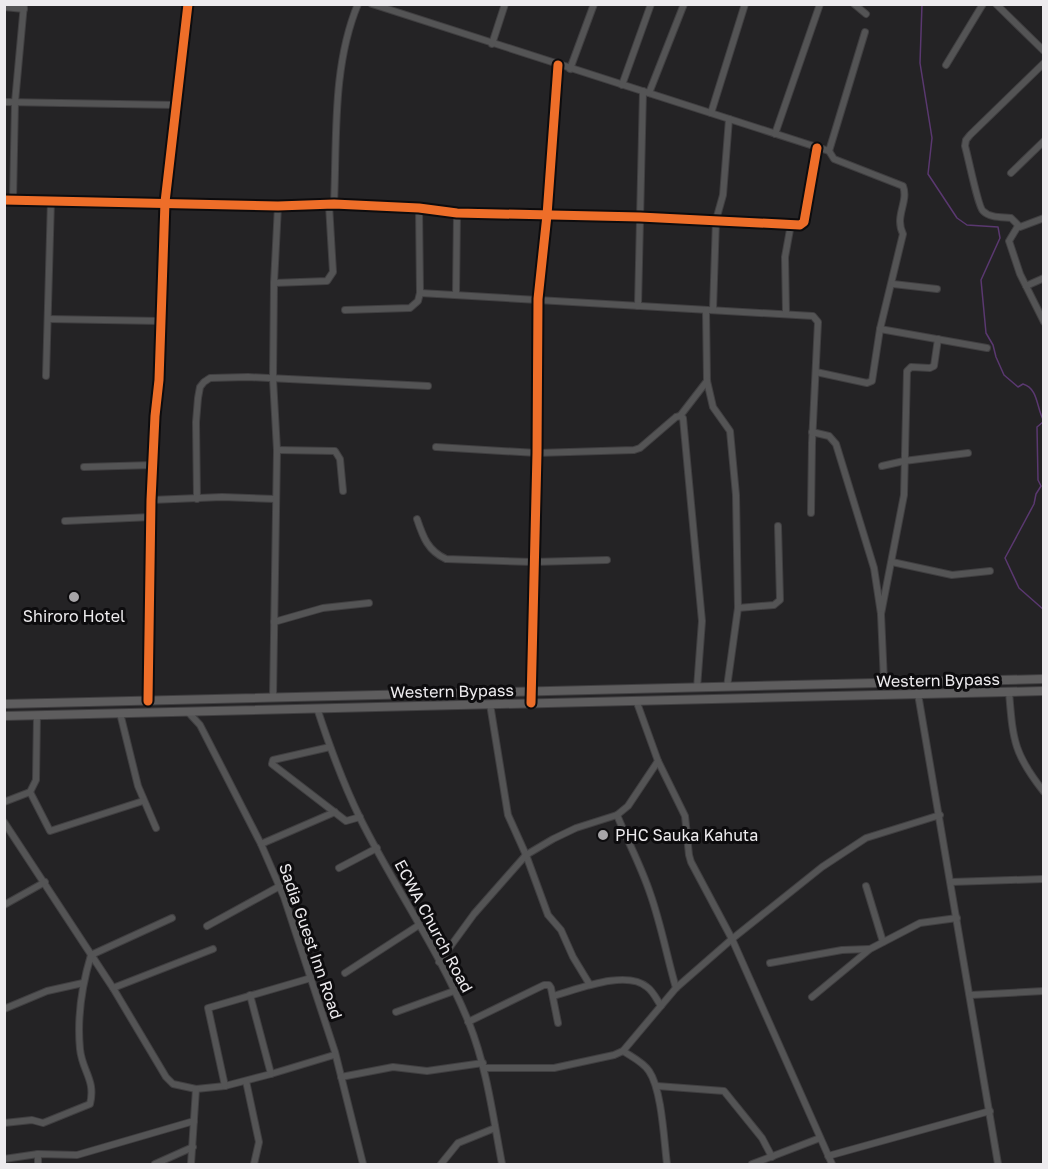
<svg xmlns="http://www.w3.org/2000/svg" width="1048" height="1169" font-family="'Golos Text',sans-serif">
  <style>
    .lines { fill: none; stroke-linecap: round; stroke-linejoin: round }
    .stream { stroke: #5a3870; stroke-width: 1.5 }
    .minor-casing { stroke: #403f41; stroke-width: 8 }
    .major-casing { stroke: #403f41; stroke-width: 10 }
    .minor { stroke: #545455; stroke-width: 6 }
    .major { stroke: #5e5d5e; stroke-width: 8 }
    .cycleway-casing { stroke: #0d0c0e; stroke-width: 13 }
    .cycleway { stroke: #ee6e29; stroke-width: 9 }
    .poi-dot { fill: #a7a5a8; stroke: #0d0c0e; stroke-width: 2 }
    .labels { text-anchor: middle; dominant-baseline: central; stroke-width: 6; stroke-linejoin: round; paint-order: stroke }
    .poi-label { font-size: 16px; fill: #edebee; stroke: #0d0c0e }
    .street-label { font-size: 16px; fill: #edebee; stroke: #0d0c0e }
  </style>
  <rect width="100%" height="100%" fill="#242325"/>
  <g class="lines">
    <!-- stream -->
    <g class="stream">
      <path d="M 922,4 L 920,63 L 932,138 L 928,174 L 957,218 L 967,225 L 998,227 L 1000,238 L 981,280 L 986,333 L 993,345 L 996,357 L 1004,375 L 1018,387 L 1023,384 C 1039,389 1036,408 1044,421"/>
      <path d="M 1043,422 L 1037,427 L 1038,480 L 1041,486 L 1036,494 L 1034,504 L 1005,558 L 1019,588 L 1044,610"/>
    </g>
    <defs>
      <g id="minor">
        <path d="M 372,4 L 829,151 L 834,159 L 903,186 C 909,202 894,216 903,234 L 880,329 L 872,381 L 867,383 L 816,372"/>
        <path d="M 854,4 L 866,14"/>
        <path d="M 996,4 L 1044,51"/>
        <path d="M 4,7 L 24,9"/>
        <path d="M 492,44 L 505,4"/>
        <path d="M 1044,63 L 970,135 L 966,140 L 965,146 C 968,156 978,207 983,211 C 990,218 1001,217 1011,218 L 1020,227 L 1044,218"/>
        <path d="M 946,65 L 983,4"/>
        <path d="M 570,69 L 594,4"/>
        <path d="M 622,85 L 651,4"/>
        <path d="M 649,93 L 684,4"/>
        <path d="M 4,102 L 176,105"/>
        <path d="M 711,113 L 745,4"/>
        <path d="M 775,134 L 820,4"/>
        <path d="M 829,151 L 865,32"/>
        <path d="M 1011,173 L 1044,141"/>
        <path d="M 4,200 L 278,206 L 334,204 L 419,208 L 457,213 L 640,217 L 800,225 L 804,222 L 817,148"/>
        <path d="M 13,200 L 15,102 L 24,4"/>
        <path d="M 334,204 C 337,139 332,66 358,4"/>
        <path d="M 419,208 L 420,293"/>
        <path d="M 1018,226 L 1009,241 L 1020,274 L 1044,322"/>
        <path d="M 274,283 L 327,281 L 333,272 L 329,205"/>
        <path d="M 893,284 L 937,289"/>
        <path d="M 1026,286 L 1044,278"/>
        <path d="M 456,295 L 457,213"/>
        <path d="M 638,306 L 643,91"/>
        <path d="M 345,310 L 410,308 L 418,301 L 420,293 L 813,316 L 818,322 L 812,443 L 811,513"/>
        <path d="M 706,310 L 707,381 L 713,407 L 730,431 L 736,495 L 738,608 L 727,687"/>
        <path d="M 713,310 L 716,220 L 723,195 L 729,119"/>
        <path d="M 786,313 L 785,257 L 791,224"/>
        <path d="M 48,319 L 160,321"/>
        <path d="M 880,329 L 987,348"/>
        <path d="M 46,376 L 51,200"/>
        <path d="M 680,416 L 707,381"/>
        <path d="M 812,432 L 829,436 L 836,444 L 874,568 L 881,614 L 904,495 L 907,371 L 911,367 L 930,368 L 934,366 L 938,339"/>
        <path d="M 436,447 L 537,453 L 634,450 L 640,448 L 676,417 L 680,416 L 683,418 L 702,621 L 697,688"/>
        <path d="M 277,450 L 335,451 L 340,459 L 343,491"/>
        <path d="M 882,466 L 904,461 L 968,453"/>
        <path d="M 84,467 L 153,465"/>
        <path d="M 197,499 L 196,422 L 198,398 L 200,387 L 204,382 L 210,378 L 248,377 L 428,386"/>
        <path d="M 151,500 L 222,497 L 276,499"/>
        <path d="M 417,519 C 423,537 428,551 446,559 L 533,562 L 607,560"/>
        <path d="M 65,521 L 151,517"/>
        <path d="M 892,562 L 952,575 L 990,571"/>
        <path d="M 738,608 L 774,605 L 780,600 L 778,526"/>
        <path d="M 881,614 L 884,682"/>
        <path d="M 274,622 L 323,608 L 369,603"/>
        <path d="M 1009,692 C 1013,739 1013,753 1044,792"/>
        <path d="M 918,694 L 998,1164"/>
        <path d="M 273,698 L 277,450 L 273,379 L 274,283 L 278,206"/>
        <path d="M 148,701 L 151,500 L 155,416 L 159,380 L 165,202 L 188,4"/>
        <path d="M 531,703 L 537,453 L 538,299 L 547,215 L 558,65"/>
        <path d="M 490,704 L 508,815 L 526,855 L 548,915 L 561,930 L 573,957 L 590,985"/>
        <path d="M 317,708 C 329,745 343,783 360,818 C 394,887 440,951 469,1023 C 487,1068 493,1117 502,1164"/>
        <path d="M 188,712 L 200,725 L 261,844 L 284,897 L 335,1052 L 363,1164"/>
        <path d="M 120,713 L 138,786 L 156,828"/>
        <path d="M 330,747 L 273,760 L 272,764 L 346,821 L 360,817"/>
        <path d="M 658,761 L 685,816 L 689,855 L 691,862 L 732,939 L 832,1164"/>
        <path d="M 30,792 L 50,831 L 143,801"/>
        <path d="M 4,802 L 30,792 L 36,780 L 37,715"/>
        <path d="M 617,815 C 628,842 641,866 650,893 C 661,924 667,957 676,988"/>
        <path d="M 4,822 L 113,988 L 166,1077 L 173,1084 L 196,1089 L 225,1086 L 271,1074 L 334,1055"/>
        <path d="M 261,844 L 335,812"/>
        <path d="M 339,868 L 377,848"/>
        <path d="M 951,882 L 1044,879"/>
        <path d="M 866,886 L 883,942"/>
        <path d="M 4,905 L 45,882"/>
        <path d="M 207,926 L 280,886"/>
        <path d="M 439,962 L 474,914 L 526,855 L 553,839 L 576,828 L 617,815 L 628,806 L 658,761 L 636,700"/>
        <path d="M 770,963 L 842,950 L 869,949"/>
        <path d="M 345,973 L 419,925"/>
        <path d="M 113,988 L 213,949"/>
        <path d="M 250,995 L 271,1074"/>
        <path d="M 971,995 L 1044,991"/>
        <path d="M 553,996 C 576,990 626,969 647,987 C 653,991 657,1000 661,1006"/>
        <path d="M 812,997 L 870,949 L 920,923 L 957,918"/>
        <path d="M 4,1009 L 47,991 L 83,983"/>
        <path d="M 396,1012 L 454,991"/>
        <path d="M 468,1022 L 544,985 L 549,985 L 551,988 L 558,1023"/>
        <path d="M 623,1051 C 632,1057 643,1062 649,1071 C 662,1090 664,1141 667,1164"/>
        <path d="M 484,1068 L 554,1068 L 614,1055 L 623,1051 L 676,988 L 732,939 L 822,867 L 866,838 L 940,815"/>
        <path d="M 341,1077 L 393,1067 L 427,1071 L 483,1063"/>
        <path d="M 246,1081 L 259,1142 L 254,1164"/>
        <path d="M 225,1086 L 208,1008 L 311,978"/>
        <path d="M 657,1086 L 724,1091 L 762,1138 L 772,1157"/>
        <path d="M 4,1123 L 32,1120 L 43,1123 L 90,1104 C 96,1080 82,1071 80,1049 C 77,1018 82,985 91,955 L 172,918"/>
        <path d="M 38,1154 L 38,1164"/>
        <path d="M 828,1156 L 990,1111"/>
        <path d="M 4,1159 L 38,1154 L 77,1155 L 194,1121"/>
        <path d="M 155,1164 L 193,1147"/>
        <path d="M 191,1164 L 196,1089"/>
        <path d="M 441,1164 L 458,1143 L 495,1128"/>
        <path d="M 752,1164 L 820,1138"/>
      </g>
      <g id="major">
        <path d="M 4,704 L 1044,679"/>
        <path d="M 4,716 L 1044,691"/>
      </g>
    </defs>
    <!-- minor casing -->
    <use href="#minor" class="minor-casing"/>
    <!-- major casing -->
    <use href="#major" class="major-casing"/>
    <!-- minor -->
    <use href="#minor" class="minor"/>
    <!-- major -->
    <use href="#major" class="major"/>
    <defs>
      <g id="cycleway">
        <path d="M 4,200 L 278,206 L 334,204 L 419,208 L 457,213 L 640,217 L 800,225 L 804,222 L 817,148"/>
        <path d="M 148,701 L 151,500 L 155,416 L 159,380 L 165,202 L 188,4"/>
        <path d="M 531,703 L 537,453 L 538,299 L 547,215 L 558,65"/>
      </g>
    </defs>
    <!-- cycleway casing -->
    <use href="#cycleway" class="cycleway-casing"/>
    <!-- cycleway -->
    <use href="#cycleway" class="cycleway"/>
  </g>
  <!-- markers -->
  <g class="poi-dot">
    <circle cx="74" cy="597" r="6"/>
    <circle cx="603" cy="835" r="6"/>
  </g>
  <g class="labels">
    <!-- poi labels -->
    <g class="poi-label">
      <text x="74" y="616">Shiroro Hotel</text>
      <text x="615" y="835" text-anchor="start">PHC Sauka Kahuta</text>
    </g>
    <!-- street labels -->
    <g class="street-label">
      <text transform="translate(938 680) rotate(-1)">Western Bypass</text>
      <text transform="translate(452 691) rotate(-1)">Western Bypass</text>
      <text transform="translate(434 926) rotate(62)">ECWA Church Road</text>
      <text transform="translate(311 941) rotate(71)">Sadia Guest Inn Road</text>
    </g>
  </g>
  <!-- border -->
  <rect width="1048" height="1169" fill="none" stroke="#edebee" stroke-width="12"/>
</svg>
